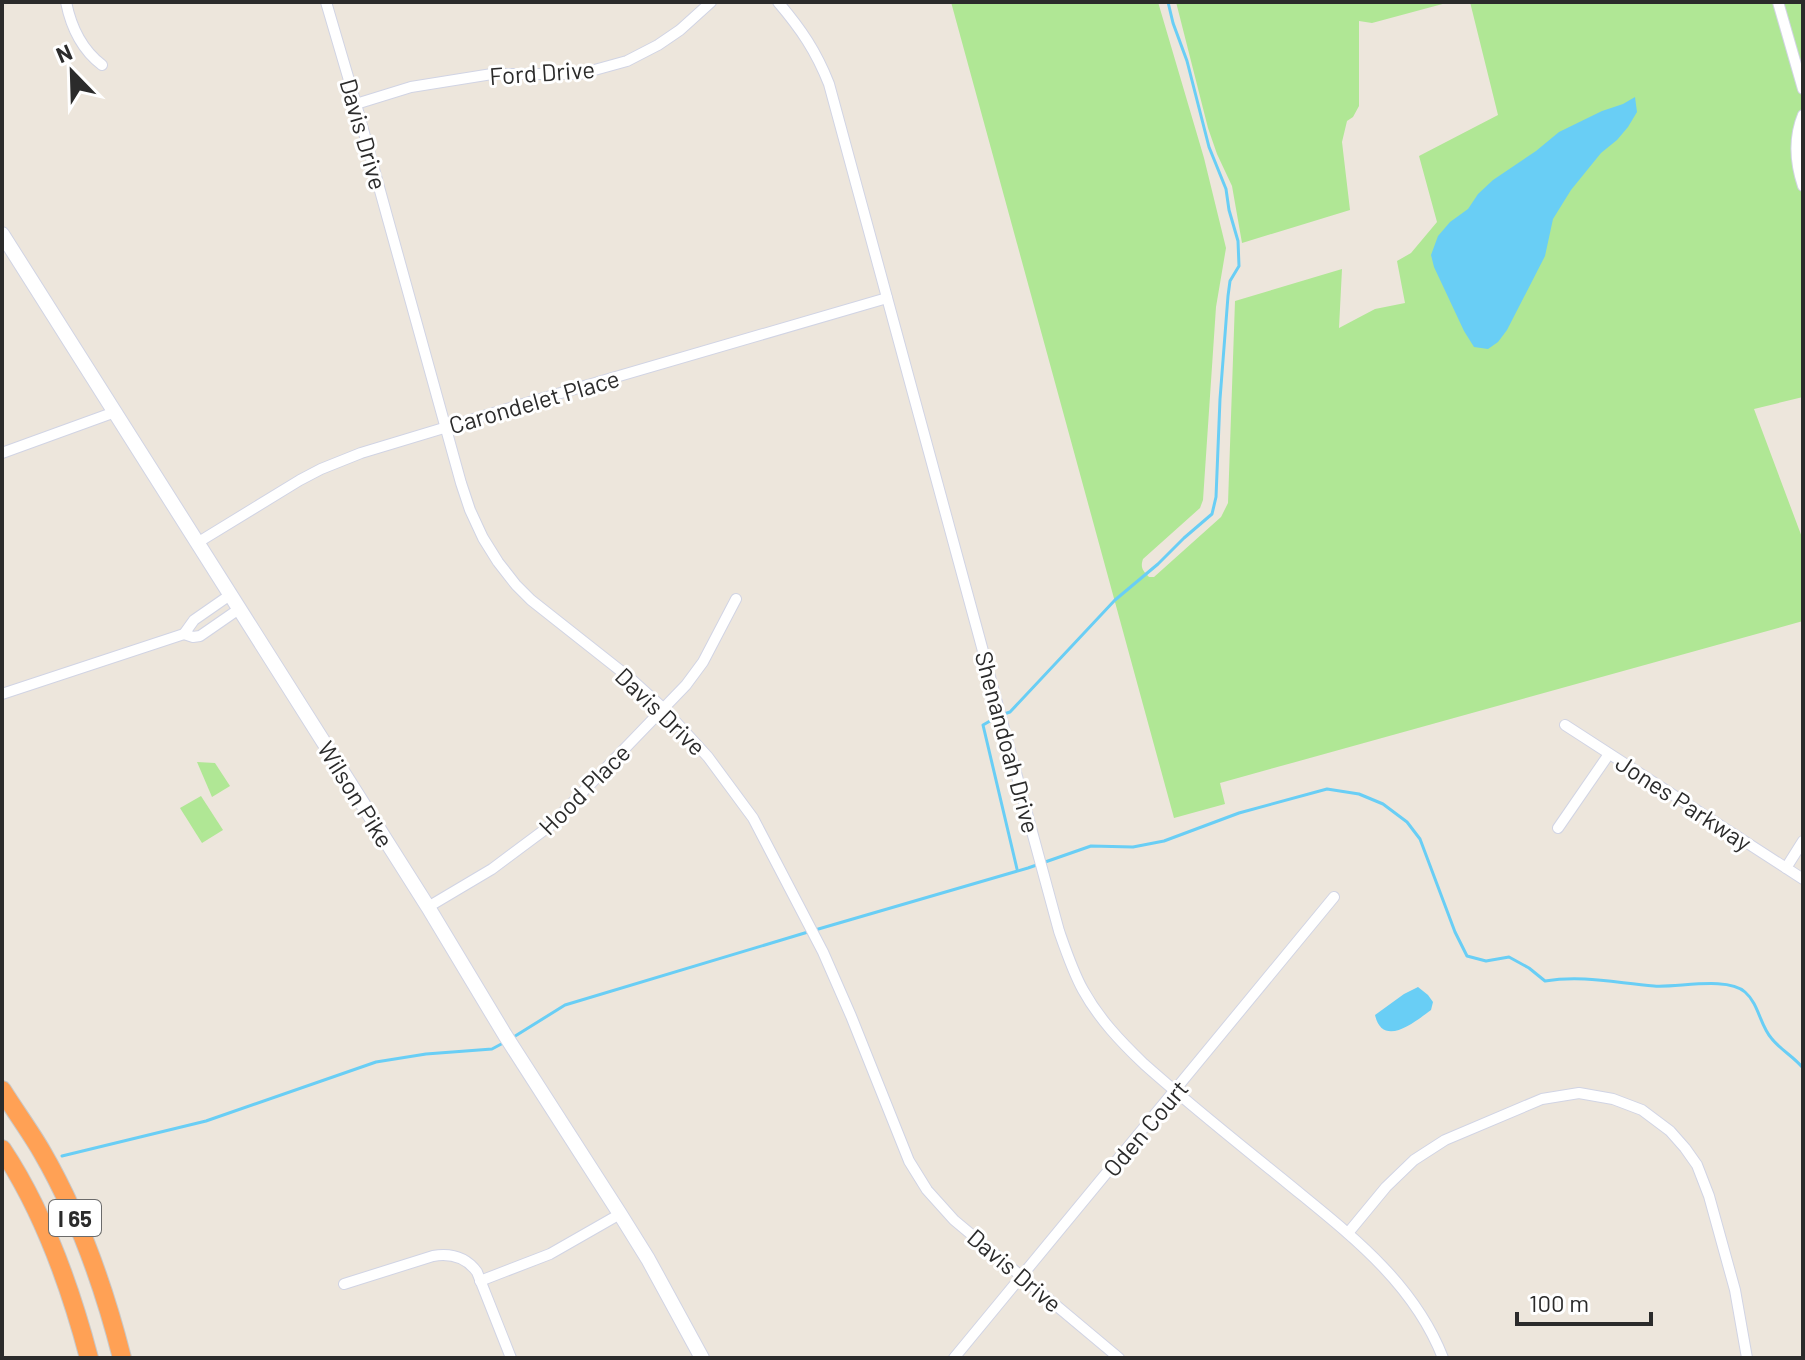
<svg xmlns="http://www.w3.org/2000/svg" width="1805" height="1360" font-family="Barlow,sans-serif">
  <style>
    .green { fill: #b0e795 }
    .water { fill: #69cef5 }
    .lines { fill: none; stroke-linecap: round; stroke-linejoin: round }
    .stream { stroke: #69cef5; stroke-width: 3 }
    .street-casing { stroke: #d1d4e4; stroke-width: 12 }
    .secondary-casing { stroke: #d1d4e4; stroke-width: 16 }
    .highway-casing { stroke: #c8c8c8; stroke-width: 20 }
    .street { stroke: #fff; stroke-width: 10 }
    .secondary { stroke: #fff; stroke-width: 14 }
    .highway { stroke: #ffa155; stroke-width: 18 }
    .labels { text-anchor: middle; dominant-baseline: central; stroke-width: 6; stroke-linejoin: round; paint-order: stroke }
    .shield { fill: #fff; stroke: #6b6b6b; stroke-width: 2 }
    .shield-label { font-size: 22px; font-weight: bold; fill: #2b2b2b }
    .street-label { font-size: 24px; fill: #2b2b2b; stroke: #fff }
  </style>
  <rect width="100%" height="100%" fill="#ede6dc"/>
  <!-- green -->
  <g class="green">
    <path d="M 951,2 L 1158,2 L 1204,158 L 1226,248 L 1216,307 L 1203,500 L 1200,508 L 1143,559 C 1140,568 1143,571 1149,577 L 1154,577 L 1221,517 L 1228,503 L 1235,301 L 1342,269 L 1339,328 L 1375,309 L 1405,303 L 1397,261 L 1411,253 L 1437,222 L 1419,156 L 1498,115 L 1470,2 L 1803,2 L 1803,397 L 1754,409 L 1803,540 L 1803,621 L 1220,783 L 1225,804 L 1174,818 Z"/>
    <path d="M 1176,2 L 1450,2 L 1372,23 L 1359,21 L 1359,106 L 1353,117 L 1347,121 L 1342,142 L 1350,210 L 1242,243 L 1232,186 L 1217,154 L 1208,128 Z"/>
    <path d="M 197,762 L 215,763 L 230,786 L 212,797 Z"/>
    <path d="M 201,796 L 223,830 L 202,843 L 180,808 Z"/>
  </g>
  <!-- water -->
  <g class="water">
    <path d="M 1635,97 L 1637,112 L 1628,127 L 1617,140 L 1601,153 L 1571,190 L 1553,219 L 1545,256 L 1507,330 L 1498,342 L 1488,349 L 1474,347 L 1464,331 L 1434,267 L 1431,255 L 1438,236 L 1450,222 L 1468,209 L 1478,194 L 1493,180 L 1536,151 L 1559,132 L 1602,111 L 1623,104 Z"/>
    <path d="M 1418,987 L 1428,995 L 1433,1002 L 1431,1010 C 1416,1021 1383,1049 1375,1015 L 1404,994 Z"/>
  </g>
  <g class="lines">
    <!-- stream -->
    <g class="stream">
      <path d="M 1004,714 L 1010,712 L 1115,600 L 1158,564 L 1184,538 L 1212,514 L 1216,497 L 1220,399 L 1228,296 L 1230,281 L 1239,266 L 1238,241 L 1229,210 L 1226,189 L 1209,147 L 1187,61 L 1173,23 L 1168,2"/>
      <path d="M 997,717 L 983,725 L 1017,869"/>
      <path d="M 815,930 L 1028,868 L 1091,846 L 1133,847 L 1164,841 L 1239,813 L 1327,789 L 1359,794 L 1383,804 L 1407,822 L 1420,839 L 1455,932 L 1467,956 L 1486,961 L 1509,957 L 1529,968 L 1545,981 C 1583,975 1616,983 1654,986 C 1677,988 1727,976 1745,992 C 1759,1004 1760,1026 1772,1039 C 1781,1050 1794,1057 1803,1068"/>
      <path d="M 512,1038 L 565,1005 L 808,932"/>
      <path d="M 62,1156 L 206,1121 L 376,1062 L 426,1054 L 492,1049 L 505,1042"/>
    </g>
    <defs>
      <g id="street">
        <path d="M 66,2 C 71,27 81,49 102,65"/>
        <path d="M 326,2 L 356,104 L 461,483 L 470,510 L 483,538 L 498,562 L 516,585 L 531,600 L 631,679 L 664,709 L 708,757 L 753,818 L 823,952 L 851,1016 L 909,1161 L 927,1190 L 954,1220 L 1119,1358"/>
        <path d="M 778,2 C 801,29 816,51 829,84 L 1059,931 C 1066,951 1073,972 1083,990 C 1099,1019 1121,1042 1144,1064 C 1190,1105 1238,1143 1286,1182 C 1348,1233 1413,1281 1443,1358"/>
        <path d="M 1778,2 L 1803,89"/>
        <path d="M 356,104 L 411,87 L 492,74 L 580,74 L 627,61 L 658,45 L 680,30 L 711,2"/>
        <path d="M 1803,115 C 1793,139 1795,162 1803,186"/>
        <path d="M 2,453 L 115,412"/>
        <path d="M 197,543 L 300,480 L 321,469 L 361,453 L 523,404 L 887,298"/>
        <path d="M 230,595 L 194,620 L 184,634 L 193,637 L 200,636 L 239,609"/>
        <path d="M 2,694 L 184,634"/>
        <path d="M 1565,725 L 1803,879"/>
        <path d="M 1558,828 L 1609,754"/>
        <path d="M 1786,868 L 1803,841"/>
        <path d="M 428,907 L 492,869 L 551,825 L 686,685 L 703,662 L 736,599"/>
        <path d="M 1348,1233 L 1386,1187 L 1414,1160 L 1445,1140 L 1542,1099 L 1579,1093 L 1613,1099 L 1642,1110 L 1670,1131 L 1685,1148 L 1697,1165 L 1709,1196 L 1735,1290 L 1747,1358"/>
        <path d="M 480,1281 L 550,1254 L 620,1214"/>
        <path d="M 344,1284 L 433,1256 C 451,1253 466,1257 477,1272 L 511,1358"/>
        <path d="M 954,1358 L 1334,897"/>
      </g>
      <path id="secondary" d="M 2,234 L 428,907 L 505,1035 L 620,1214 L 648,1259 L 702,1358"/>
      <g id="highway">
        <path d="M 2,1090 C 15,1111 30,1131 42,1152 C 79,1216 104,1287 122,1358"/>
        <path d="M 2,1149 C 44,1212 70,1286 89,1358"/>
      </g>
    </defs>
    <!-- street casing -->
    <use href="#street" class="street-casing"/>
    <!-- secondary casing -->
    <use href="#secondary" class="secondary-casing"/>
    <!-- highway casing -->
    <use href="#highway" class="highway-casing"/>
    <!-- street -->
    <use href="#street" class="street"/>
    <!-- secondary -->
    <use href="#secondary" class="secondary"/>
    <!-- highway -->
    <use href="#highway" class="highway"/>
  </g>
  <g class="labels">
    <!-- shield labels -->
    <rect class="shield" x="49" y="1200" width="52" height="36" rx="6"/>
    <g class="shield-label">
      <text x="75" y="1218">I 65</text>
    </g>
    <!-- street labels -->
    <g class="street-label">
      <text transform="translate(542 72) rotate(-4)">Ford Drive</text>
      <text transform="translate(364 134) rotate(74)">Davis Drive</text>
      <text transform="translate(534 401) rotate(-16)">Carondelet Place</text>
      <text transform="translate(661 711) rotate(44)">Davis Drive</text>
      <text transform="translate(1008 742) rotate(75)">Shenandoah Drive</text>
      <text transform="translate(584 789) rotate(-45)">Hood Place</text>
      <text transform="translate(356 794) rotate(58)">Wilson Pike</text>
      <text transform="translate(1684 802) rotate(33)">Jones Parkway</text>
      <text transform="translate(1145 1128) rotate(-50)">Oden Court</text>
      <text transform="translate(1015 1270) rotate(40)">Davis Drive</text>
    </g>
  </g>
  <!-- border -->
  <rect width="1805" height="1360" fill="none" stroke="#2b2b2b" stroke-width="8"/>
  <!-- north arrow -->
  <g transform="translate(72 72) rotate(337)" stroke="#ffffff" stroke-width="6" paint-order="stroke">
  <path d="M0-6L14 30L0 20L-14 30Z" fill="#2b2b2b"/>
  <text y="-12" font-size="22" font-weight="bold" text-anchor="middle" fill="#2b2b2b">N</text>
  </g>
  <!-- scale -->
  <path d="M1517 1312v12h134v-12" fill="none" stroke="#2b2b2b" stroke-width="4"/>
  <text x="1529" y="1312" font-size="24" fill="#2b2b2b" stroke="#ffffff" stroke-width="6" paint-order="stroke">100 m</text>
</svg>
